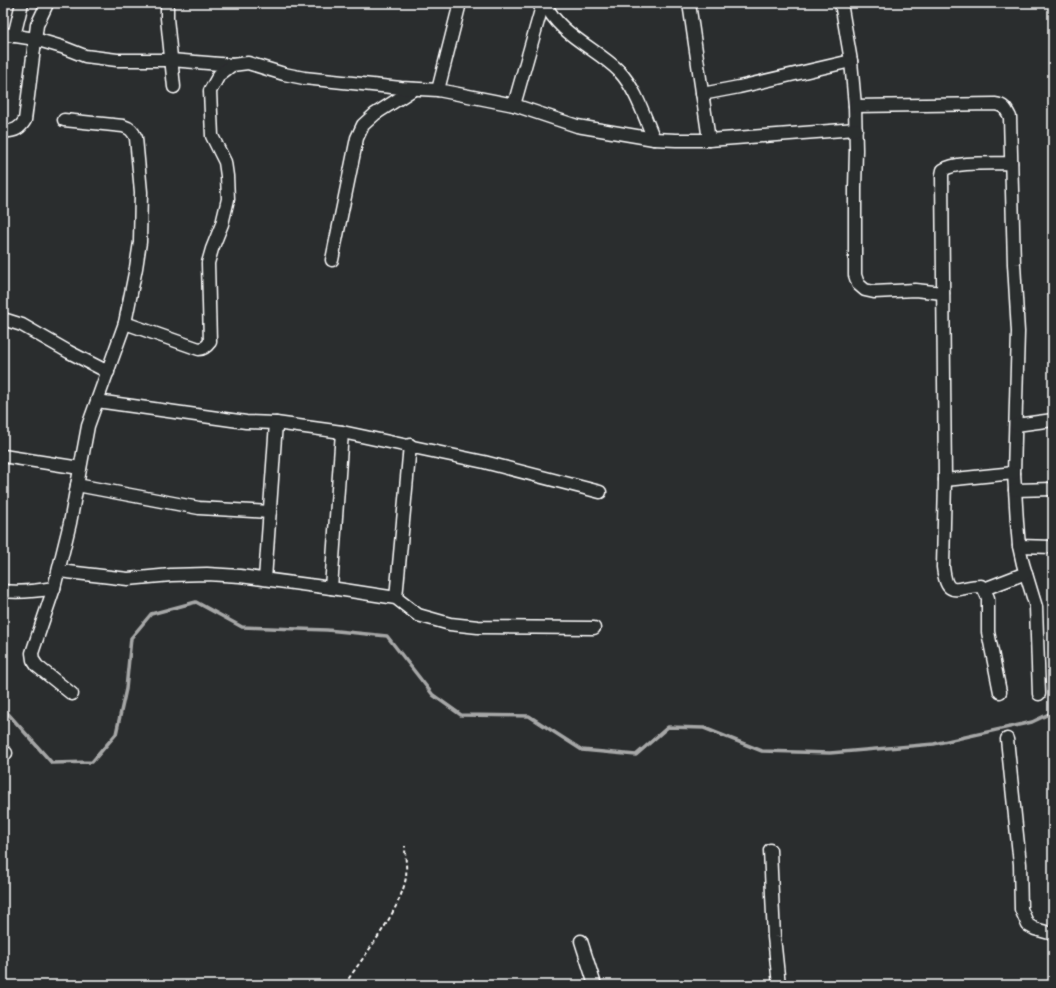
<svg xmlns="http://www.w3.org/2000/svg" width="1056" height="988" font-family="'Balsamiq Sans',sans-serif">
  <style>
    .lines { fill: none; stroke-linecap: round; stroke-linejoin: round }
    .stream { stroke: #a6a7a7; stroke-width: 3.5 }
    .minor-casing { stroke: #fff; stroke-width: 15 }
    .path { stroke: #fff; stroke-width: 2; stroke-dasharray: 4 3; stroke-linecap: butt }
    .minor { stroke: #2a2d2e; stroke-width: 12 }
  </style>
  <rect width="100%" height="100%" fill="#2a2d2e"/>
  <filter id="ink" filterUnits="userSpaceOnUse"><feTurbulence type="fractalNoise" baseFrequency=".025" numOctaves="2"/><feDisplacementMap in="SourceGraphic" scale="8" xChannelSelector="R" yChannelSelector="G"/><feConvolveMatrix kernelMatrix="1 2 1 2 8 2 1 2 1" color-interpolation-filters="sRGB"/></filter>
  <g filter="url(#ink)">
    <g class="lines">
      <!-- stream -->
      <path class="stream" d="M 3,708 L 52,763 L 92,762 L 116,734 L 126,689 L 131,638 L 151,614 L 196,602 L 242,627 L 327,630 L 387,636 L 433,695 L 461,715 L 529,716 L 582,750 L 636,755 L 668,727 L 704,728 L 762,751 L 830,753 L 934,744 L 1032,722 L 1053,712"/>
      <defs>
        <g id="minor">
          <path d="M 167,3 L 167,18 L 174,87"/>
          <path d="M 545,3 C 558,34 596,48 619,71 C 636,89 644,116 654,139"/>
          <path d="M 689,3 L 709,140"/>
          <path d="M 841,3 L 851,61 L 855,106 L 856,150 L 855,188 L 855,275 L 858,284 L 865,290 L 874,292 L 915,290 L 943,293"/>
          <path d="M 3,34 L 35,39 L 62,47 L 85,56 L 117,60 L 171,60 L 232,65"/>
          <path d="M 14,36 L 22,3"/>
          <path d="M 438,90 L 460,3"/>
          <path d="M 702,94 L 739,87 L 851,61"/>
          <path d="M 514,105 L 543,3"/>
          <path d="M 855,106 L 995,104 C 1004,105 1006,109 1010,117 L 1014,264 L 1018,332 L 1014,473 L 1017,522 L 1019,546 L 1023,564 L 1036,607 L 1039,694"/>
          <path d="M 3,131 C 13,132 20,129 25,120 L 37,25 L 46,6 L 46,3"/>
          <path d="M 332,260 L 357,138 L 363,125 L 375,114 L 414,89"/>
          <path d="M 3,319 L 22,325 L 69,352 L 108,372"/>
          <path d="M 125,323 L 199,349 C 204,349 207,346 210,342 L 208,263 L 212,249 L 222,224 L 228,199 L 227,176 L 225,162 L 212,136 L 210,91 L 219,75 L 232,65 L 248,63 L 284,74 L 304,78 L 401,88 L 438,90 L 514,105 L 577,126 L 654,139 L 676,140 L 709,140 L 856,129"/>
          <path d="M 97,401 L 246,422 L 276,423 L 342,432 L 484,462 L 600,492"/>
          <path d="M 1016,425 L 1053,420"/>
          <path d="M 3,456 L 80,468"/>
          <path d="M 945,480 L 1014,473"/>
          <path d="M 77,485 L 199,508 L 270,512"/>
          <path d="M 1015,490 L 1053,489"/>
          <path d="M 1019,546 L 1053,547"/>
          <path d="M 59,571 L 128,579 L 171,575 L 207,574 L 240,576 L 331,588 L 396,598 L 418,615 L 450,624 L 478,627 L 594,628"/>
          <path d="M 265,579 L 276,423"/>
          <path d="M 54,588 L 32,653 L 33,660 L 37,666 L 72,694"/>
          <path d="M 331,588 L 342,432"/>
          <path d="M 984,589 L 1026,573"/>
          <path d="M 3,591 C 21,593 37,591 54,588 L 70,523 L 88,426 L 125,323 L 136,268 L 140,242 L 141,192 L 136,138 C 133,131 130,128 123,126 L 64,120"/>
          <path d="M 396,598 L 410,445"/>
          <path d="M 1000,692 L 988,632 L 988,598 L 984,589 L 981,586 C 957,586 947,601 943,567 L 945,480 L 942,175 L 943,170 C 957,161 994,164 1011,163"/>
          <path d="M 1007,739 L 1020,864 L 1021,909 L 1028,925 L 1035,929 L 1053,934"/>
          <path d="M 3,753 L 6,753"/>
          <path d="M 770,850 L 774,937 L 779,985"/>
          <path d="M 581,941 L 595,985"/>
        </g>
      </defs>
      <!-- minor casing -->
      <use href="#minor" class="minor-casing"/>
      <!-- path -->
      <path class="path" d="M 346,985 L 347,981 C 366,953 401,910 406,877 C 407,867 405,856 405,846"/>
      <!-- minor -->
      <use href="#minor" class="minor"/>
    </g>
  </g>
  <!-- margin -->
  <rect width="1056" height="988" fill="none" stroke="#2a2d2e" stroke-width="16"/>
  <rect x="8" y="8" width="1040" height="972" fill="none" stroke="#fff" stroke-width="1.5" filter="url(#ink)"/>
</svg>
